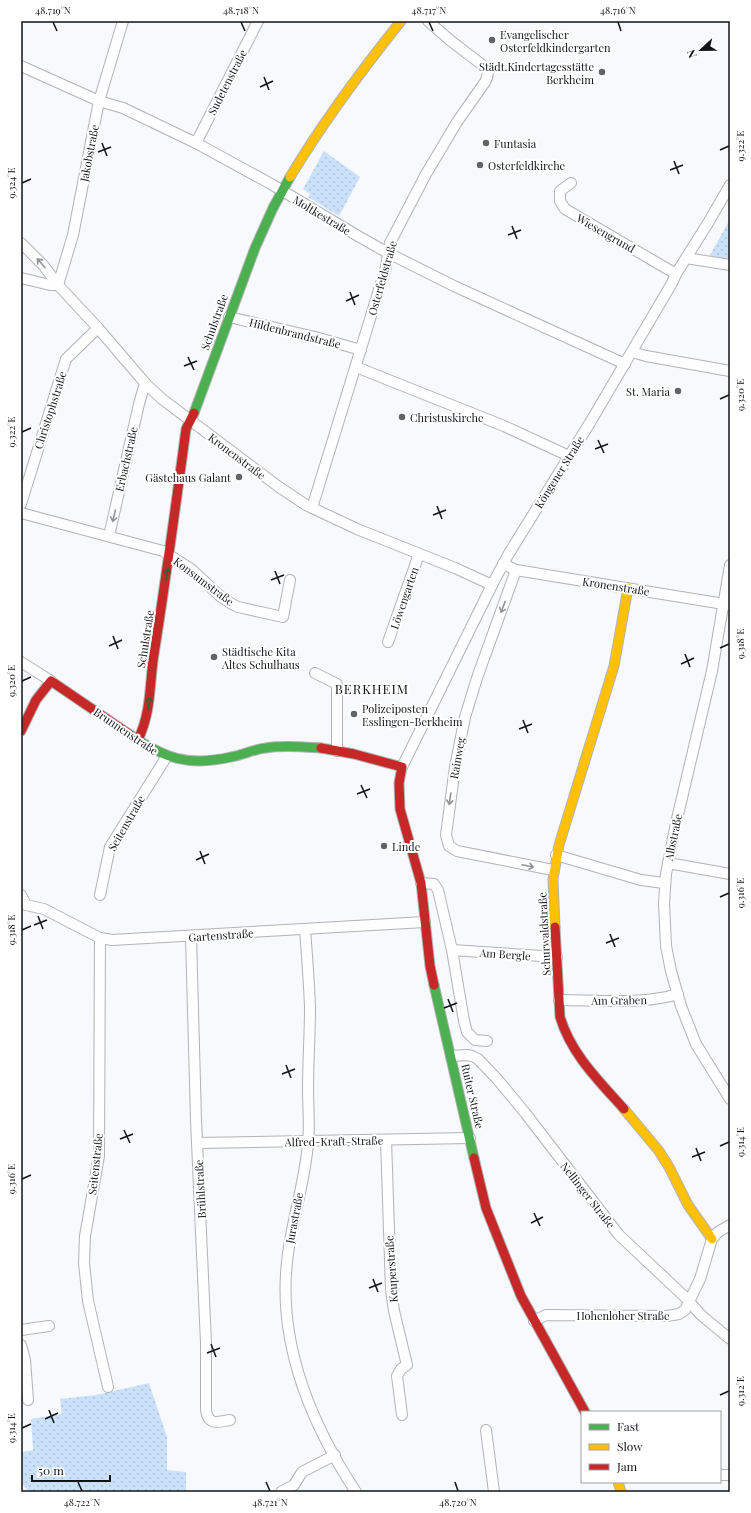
<svg xmlns="http://www.w3.org/2000/svg" width="751" height="1513" font-family="'Playfair Display',serif">
  <style>
    .grass { fill: url(#grass-dots) }
    .lines { fill: none; stroke-linecap: round; stroke-linejoin: round }
    .street-casing { stroke: #b1b3b6; stroke-width: 12 }
    .fast-casing { stroke: #b1b3b6; stroke-width: 11 }
    .slow-casing { stroke: #b1b3b6; stroke-width: 11 }
    .jam-casing { stroke: #b1b3b6; stroke-width: 11 }
    .street { stroke: #fefeff; stroke-width: 10 }
    .fast { stroke: #4caf50; stroke-width: 9 }
    .slow { stroke: #ffc107; stroke-width: 9 }
    .jam { stroke: #c62828; stroke-width: 9 }
    .oneway { stroke: #939496 }
    .oneway2 { stroke: #2e6133 }
    .ticks { fill: none; stroke: #101316; stroke-width: 1.5 }
    .poi-dot { fill: #616466; stroke: #fff; stroke-width: 1.5 }
    .labels { text-anchor: middle; dominant-baseline: central; stroke-width: 4; stroke-linejoin: round; paint-order: stroke }
    .poi-label { font-size: 11px; fill: #101316; stroke: #fff; text-anchor: start }
    .street-label { font-size: 11px; fill: #101316; stroke: #fff }
    .quarter-label { font-size: 13px; letter-spacing: 1px; fill: #101316; stroke: #fff }
    .neatline { fill: none; stroke: #101316; stroke-width: 1.5 }
    .ticks-label { font-size: 10px; text-anchor: middle; fill: #101316 }
  </style>
  <defs>
    <pattern id="grass-dots" width="8" height="8" patternUnits="userSpaceOnUse"><rect width="8" height="8" fill="#cae1f9"/><path d="M2 2h.1M6 6h.1" fill="none" stroke="#acc0d5" stroke-width="1.8" stroke-linecap="round"/></pattern>
  </defs>
  <rect width="100%" height="100%" fill="#f7f9fc"/>
  <!-- grass -->
  <g class="grass">
    <path d="M 324,151 L 360,177 L 339,216 L 308,197 L 310,194 L 303,189 Z"/>
    <path d="M 730,219 L 730,261 L 709,257 Z"/>
    <path d="M 149,1383 L 167,1437 L 167,1470 L 186,1472 L 186,1492 L 29,1492 L 21,1483 L 21,1452 L 33,1450 L 31,1419 L 62,1414 L 60,1399 L 96,1395 Z"/>
  </g>
  <g class="lines">
    <defs>
      <g id="street">
        <path d="M 21,66 L 99,101 L 123,108 L 196,143 L 271,184 L 358,236 L 388,253 L 454,286 L 625,364"/>
        <path d="M 196,143 L 258,21"/>
        <path d="M 571,183 L 560,191 L 560,201 L 565,209 L 676,274"/>
        <path d="M 21,243 L 44,266 L 58,285 L 98,328 L 145,383 L 162,399 L 279,487 L 306,505 L 357,529 L 455,568 L 492,585"/>
        <path d="M 686,258 L 730,265"/>
        <path d="M 21,278 L 50,285 L 58,285"/>
        <path d="M 58,285 L 73,235 L 99,101 L 123,21"/>
        <path d="M 229,317 L 315,337 L 361,350"/>
        <path d="M 632,352 L 646,356 L 730,371"/>
        <path d="M 356,367 L 504,426 L 569,456"/>
        <path d="M 21,504 L 66,359 L 98,328"/>
        <path d="M 312,508 L 386,267 L 390,243 L 426,174 L 457,122 L 485,82 C 488,77 489,72 485,67 L 451,41 L 428,21"/>
        <path d="M 21,513 L 163,551 L 191,569 L 220,596 L 232,604 L 238,607 L 283,617 L 290,580"/>
        <path d="M 109,536 L 139,404 L 145,383"/>
        <path d="M 503,564 L 516,570 L 730,605"/>
        <path d="M 730,565 L 712,671 L 676,823 L 666,874 L 664,903 L 666,946 L 671,971 L 681,1006 L 696,1044 L 730,1099"/>
        <path d="M 516,570 L 478,675 L 465,717 L 455,767 L 446,835 L 449,846 L 457,851 L 553,870"/>
        <path d="M 388,642 L 419,554"/>
        <path d="M 21,662 L 51,681"/>
        <path d="M 315,673 L 337,684 L 337,751"/>
        <path d="M 402,767 L 492,585 L 508,555 L 591,421 L 672,283 L 676,274 L 708,223 L 730,185"/>
        <path d="M 556,855 L 641,880 L 664,883"/>
        <path d="M 668,863 L 730,874"/>
        <path d="M 421,883 L 434,884 L 438,890 L 452,950 L 464,1021 L 467,1032 L 475,1040 L 487,1041"/>
        <path d="M 21,895 L 26,905"/>
        <path d="M 100,895 L 110,847 L 167,756"/>
        <path d="M 26,905 L 44,909 L 100,938 L 112,940 L 425,922"/>
        <path d="M 305,929 C 307,955 309,981 310,1007 C 310,1034 308,1062 308,1089 C 308,1107 310,1125 308,1143 C 305,1183 291,1222 287,1262 C 278,1344 312,1425 356,1492"/>
        <path d="M 191,937 L 196,1120 L 206,1343 L 206,1410 C 208,1426 218,1422 230,1420"/>
        <path d="M 100,938 L 99,1156 L 85,1236 L 84,1263 L 88,1301 L 108,1387"/>
        <path d="M 452,950 L 557,957"/>
        <path d="M 559,1000 C 596,1000 643,1005 678,994"/>
        <path d="M 451,1056 L 467,1055 L 472,1056 L 478,1059 L 498,1080 L 526,1114 L 619,1235 L 686,1298 L 701,1315 L 730,1339"/>
        <path d="M 386,1140 L 391,1290 L 394,1311 L 407,1365 L 401,1369 L 397,1376 L 402,1415"/>
        <path d="M 197,1143 L 470,1138"/>
        <path d="M 534,1321 L 546,1315 L 667,1316 L 679,1314 L 685,1310 L 700,1279 L 712,1239 L 718,1232 L 730,1225"/>
        <path d="M 21,1330 L 49,1326"/>
        <path d="M 21,1345 L 25,1360 L 28,1400"/>
        <path d="M 486,1430 L 494,1492"/>
        <path d="M 720,1475 L 730,1475"/>
        <path d="M 281,1492 L 294,1485 L 302,1472 L 335,1455"/>
      </g>
      <g id="fast">
        <path d="M 194,413 L 255,248 L 273,208 L 290,177"/>
        <path d="M 129,734 C 164,758 187,767 231,757 C 243,755 254,749 266,748 C 284,745 303,747 321,748"/>
        <path d="M 434,985 L 474,1158"/>
      </g>
      <g id="slow">
        <path d="M 290,177 C 323,122 361,71 401,21"/>
        <path d="M 555,927 L 553,879 L 559,845 L 614,666 L 628,588"/>
        <path d="M 624,1109 L 659,1151 L 669,1167 L 688,1205 L 712,1239"/>
        <path d="M 618,1482 L 621,1492"/>
      </g>
      <g id="jam">
        <path d="M 21,731 L 36,700 L 51,681 L 129,734"/>
        <path d="M 138,740 C 152,710 149,685 154,654 C 166,579 176,504 186,429 L 194,413"/>
        <path d="M 321,748 L 354,754 L 402,767 L 399,783 L 400,809 L 421,883 L 430,966 L 434,985"/>
        <path d="M 555,927 L 560,1017 C 571,1054 599,1081 624,1109"/>
        <path d="M 474,1158 L 486,1208 L 521,1296 L 585,1412"/>
      </g>
    </defs>
    <!-- street casing -->
    <use href="#street" class="street-casing"/>
    <!-- fast casing -->
    <use href="#fast" class="fast-casing"/>
    <!-- slow casing -->
    <use href="#slow" class="slow-casing"/>
    <!-- jam casing -->
    <use href="#jam" class="jam-casing"/>
    <!-- street -->
    <use href="#street" class="street"/>
    <!-- fast -->
    <use href="#fast" class="fast"/>
    <!-- slow -->
    <use href="#slow" class="slow"/>
    <!-- jam -->
    <use href="#jam" class="jam"/>
  </g>
  <!-- one-way arrows -->
  <defs><path id="oneway-shaft" d="M-6 0H5M1.5-3L5.5 0L1.5 3" fill="none" stroke-width="1.6" stroke-linecap="round" stroke-linejoin="round"/></defs>
  <g class="oneway">
    <use href="#oneway-shaft" transform="translate(41 263) rotate(-131)"/>
    <use href="#oneway-shaft" transform="translate(114 516) rotate(103)"/>
    <use href="#oneway-shaft" transform="translate(503 607) rotate(111)"/>
    <use href="#oneway-shaft" transform="translate(450 799) rotate(98)"/>
    <use href="#oneway-shaft" transform="translate(528 866) rotate(12)"/>
  </g>
  <g class="oneway2">
    <use href="#oneway-shaft" transform="translate(167 574) rotate(-82)"/>
    <use href="#oneway-shaft" transform="translate(149 703) rotate(-81)"/>
  </g>
  <!-- ticks -->
  <path class="ticks" d="M 53,22 L 57,31M 241,22 L 245,31M 429,22 L 433,31M 618,22 L 621,31M 264,77 L 269,90M 260,87 L 273,81M 102,143 L 107,156M 720,150 L 729,146M 98,152 L 111,147M 674,161 L 679,174M 670,170 L 683,165M 22,183 L 31,179M 512,226 L 517,239M 508,235 L 521,230M 350,292 L 355,305M 346,301 L 359,295M 188,357 L 194,370M 184,366 L 197,361M 720,399 L 729,395M 22,432 L 31,428M 598,440 L 604,453M 595,449 L 608,444M 437,506 L 442,519M 433,515 L 446,510M 275,571 L 280,584M 271,580 L 284,575M 113,636 L 118,649M 109,646 L 122,640M 720,648 L 729,644M 685,654 L 690,667M 681,664 L 694,658M 22,681 L 31,677M 523,720 L 528,733M 519,729 L 532,724M 361,785 L 367,798M 357,794 L 370,789M 200,851 L 205,864M 196,860 L 209,854M 720,897 L 729,893M 38,916 L 43,929M 34,925 L 47,920M 22,930 L 31,926M 610,934 L 615,947M 606,943 L 619,938M 448,999 L 453,1012M 444,1008 L 457,1003M 286,1065 L 291,1078M 282,1074 L 295,1069M 124,1130 L 130,1143M 120,1139 L 133,1134M 720,1146 L 729,1142M 696,1148 L 701,1161M 692,1157 L 705,1152M 22,1179 L 31,1175M 534,1213 L 540,1226M 531,1223 L 543,1217M 373,1279 L 378,1292M 369,1288 L 382,1283M 211,1344 L 216,1357M 207,1353 L 220,1348M 720,1395 L 729,1391M 49,1410 L 54,1423M 45,1419 L 58,1413M 22,1428 L 31,1424M 78,1482 L 82,1491M 266,1482 L 270,1491M 455,1482 L 458,1491"/>
  <!-- markers -->
  <g class="poi-dot">
    <circle cx="492" cy="40" r="4"/>
    <circle cx="602" cy="72" r="4"/>
    <circle cx="486" cy="143" r="4"/>
    <circle cx="480" cy="165" r="4"/>
    <circle cx="678" cy="391" r="4"/>
    <circle cx="402" cy="417" r="4"/>
    <circle cx="239" cy="477" r="4"/>
    <circle cx="214" cy="657" r="4"/>
    <circle cx="354" cy="714" r="4"/>
    <circle cx="384" cy="846" r="4"/>
  </g>
  <g class="labels">
    <!-- poi labels -->
    <g class="poi-label">
      <text x="500" y="34">Evangelischer<tspan x="500" dy="13">Osterfeldkindergarten</tspan></text>
      <text x="594" y="66" text-anchor="end">Städt.Kindertagesstätte<tspan x="594" dy="13">Berkheim</tspan></text>
      <text x="494" y="143">Funtasia</text>
      <text x="488" y="165">Osterfeldkirche</text>
      <text x="670" y="391" text-anchor="end">St. Maria</text>
      <text x="410" y="417">Christuskirche</text>
      <text x="231" y="477" text-anchor="end">Gästehaus Galant</text>
      <text x="222" y="651">Städtische Kita<tspan x="222" dy="13">Altes Schulhaus</tspan></text>
      <text x="362" y="708">Polizeiposten<tspan x="362" dy="13">Esslingen-Berkheim</tspan></text>
      <text x="392" y="846">Linde</text>
    </g>
    <!-- street labels -->
    <g class="street-label">
      <text transform="translate(227 82) rotate(-63)">Sudetenstraße</text>
      <text transform="translate(89 153) rotate(-79)">Jakobstraße</text>
      <text transform="translate(322 215) rotate(31)">Moltkestraße</text>
      <text transform="translate(606 233) rotate(30)">Wiesengrund</text>
      <text transform="translate(382 278) rotate(-74)">Osterfeldstraße</text>
      <text transform="translate(214 322) rotate(-70)">Schulstraße</text>
      <text transform="translate(295 333) rotate(14)">Hildenbrandstraße</text>
      <text transform="translate(50 410) rotate(-72)">Christophstraße</text>
      <text transform="translate(237 456) rotate(37)">Kronenstraße</text>
      <text transform="translate(126 459) rotate(-77)">Erbachstraße</text>
      <text transform="translate(559 472) rotate(-58)">Köngener Straße</text>
      <text transform="translate(204 581) rotate(37)">Konsumstraße</text>
      <text transform="translate(616 586) rotate(9)">Kronenstraße</text>
      <text transform="translate(404 598) rotate(-71)">Löwengarten</text>
      <text transform="translate(145 639) rotate(-81)">Schulstraße</text>
      <text transform="translate(126 731) rotate(34)">Brunnenstraße</text>
      <text transform="translate(457 758) rotate(-80)">Rainweg</text>
      <text transform="translate(126 823) rotate(-60)">Seitenstraße</text>
      <text transform="translate(673 837) rotate(-78)">Albstraße</text>
      <text transform="translate(544 934) rotate(-93)">Schurwaldstraße</text>
      <text transform="translate(221 935) rotate(-4)">Gartenstraße</text>
      <text transform="translate(505 954) rotate(4)">Am Bergle</text>
      <text transform="translate(619 1000) rotate(-1)">Am Graben</text>
      <text transform="translate(473 1096) rotate(77)">Ruiter Straße</text>
      <text transform="translate(334 1141) rotate(-1)">Alfred-Kraft-Straße</text>
      <text transform="translate(95 1164) rotate(-84)">Seitenstraße</text>
      <text transform="translate(200 1189) rotate(-93)">Brühlstraße</text>
      <text transform="translate(588 1195) rotate(52)">Nellinger Straße</text>
      <text transform="translate(294 1218) rotate(-79)">Jurastraße</text>
      <text transform="translate(391 1269) rotate(-94)">Keuperstraße</text>
      <text x="623" y="1315">Hohenloher Straße</text>
    </g>
    <!-- quarter labels -->
    <g class="quarter-label">
      <text x="372" y="688">BERKHEIM</text>
    </g>
  </g>
  <!-- border -->
  <rect width="751" height="1513" fill="none" stroke="#ffffff" stroke-width="44"/>
  <!-- legend -->
  <rect x="581" y="1411" width="140" height="72" fill="#ffffff" stroke="#9fa1a2"/>
  <rect x="589" y="1424" width="20" height="6" fill="#4caf50" stroke="#9fa1a2"/>
  <text x="617" y="1431" font-size="12" fill="#101316">Fast</text>
  <rect x="589" y="1444" width="20" height="6" fill="#ffc107" stroke="#9fa1a2"/>
  <text x="617" y="1451" font-size="12" fill="#101316">Slow</text>
  <rect x="589" y="1464" width="20" height="6" fill="#c62828" stroke="#9fa1a2"/>
  <text x="617" y="1471" font-size="12" fill="#101316">Jam</text>
  <!-- north arrow -->
  <g transform="translate(701 50) rotate(248)" stroke="#ffffff" stroke-width="3" paint-order="stroke">
  <path d="M0-3L7 15L0 10L-7 15Z" fill="#101316"/>
  <text y="-6" font-size="11" font-weight="bold" text-anchor="middle" fill="#101316">N</text>
  </g>
  <!-- scale -->
  <path d="M32 1475v6h78v-6" fill="none" stroke="#101316" stroke-width="2"/>
  <text x="38" y="1475" font-size="12" fill="#101316" stroke="#ffffff" stroke-width="3" paint-order="stroke">50 m</text>
  <rect x="22" y="22" width="707" height="1469" class="neatline"/>
  <g class="ticks-label">
    <text x="53" y="14">48.719°N</text>
    <text x="241" y="14">48.718°N</text>
    <text x="429" y="14">48.717°N</text>
    <text x="618" y="14">48.716°N</text>
    <text transform="translate(740 146) rotate(-90)" y="4">9.322°E</text>
    <text transform="translate(11 183) rotate(-90)" y="4">9.324°E</text>
    <text transform="translate(740 395) rotate(-90)" y="4">9.320°E</text>
    <text transform="translate(11 432) rotate(-90)" y="4">9.322°E</text>
    <text transform="translate(740 644) rotate(-90)" y="4">9.318°E</text>
    <text transform="translate(11 681) rotate(-90)" y="4">9.320°E</text>
    <text transform="translate(740 893) rotate(-90)" y="4">9.316°E</text>
    <text transform="translate(11 930) rotate(-90)" y="4">9.318°E</text>
    <text transform="translate(740 1142) rotate(-90)" y="4">9.314°E</text>
    <text transform="translate(11 1179) rotate(-90)" y="4">9.316°E</text>
    <text transform="translate(740 1391) rotate(-90)" y="4">9.312°E</text>
    <text transform="translate(11 1428) rotate(-90)" y="4">9.314°E</text>
    <text x="82" y="1506">48.722°N</text>
    <text x="270" y="1506">48.721°N</text>
    <text x="458" y="1506">48.720°N</text>
  </g>
</svg>
